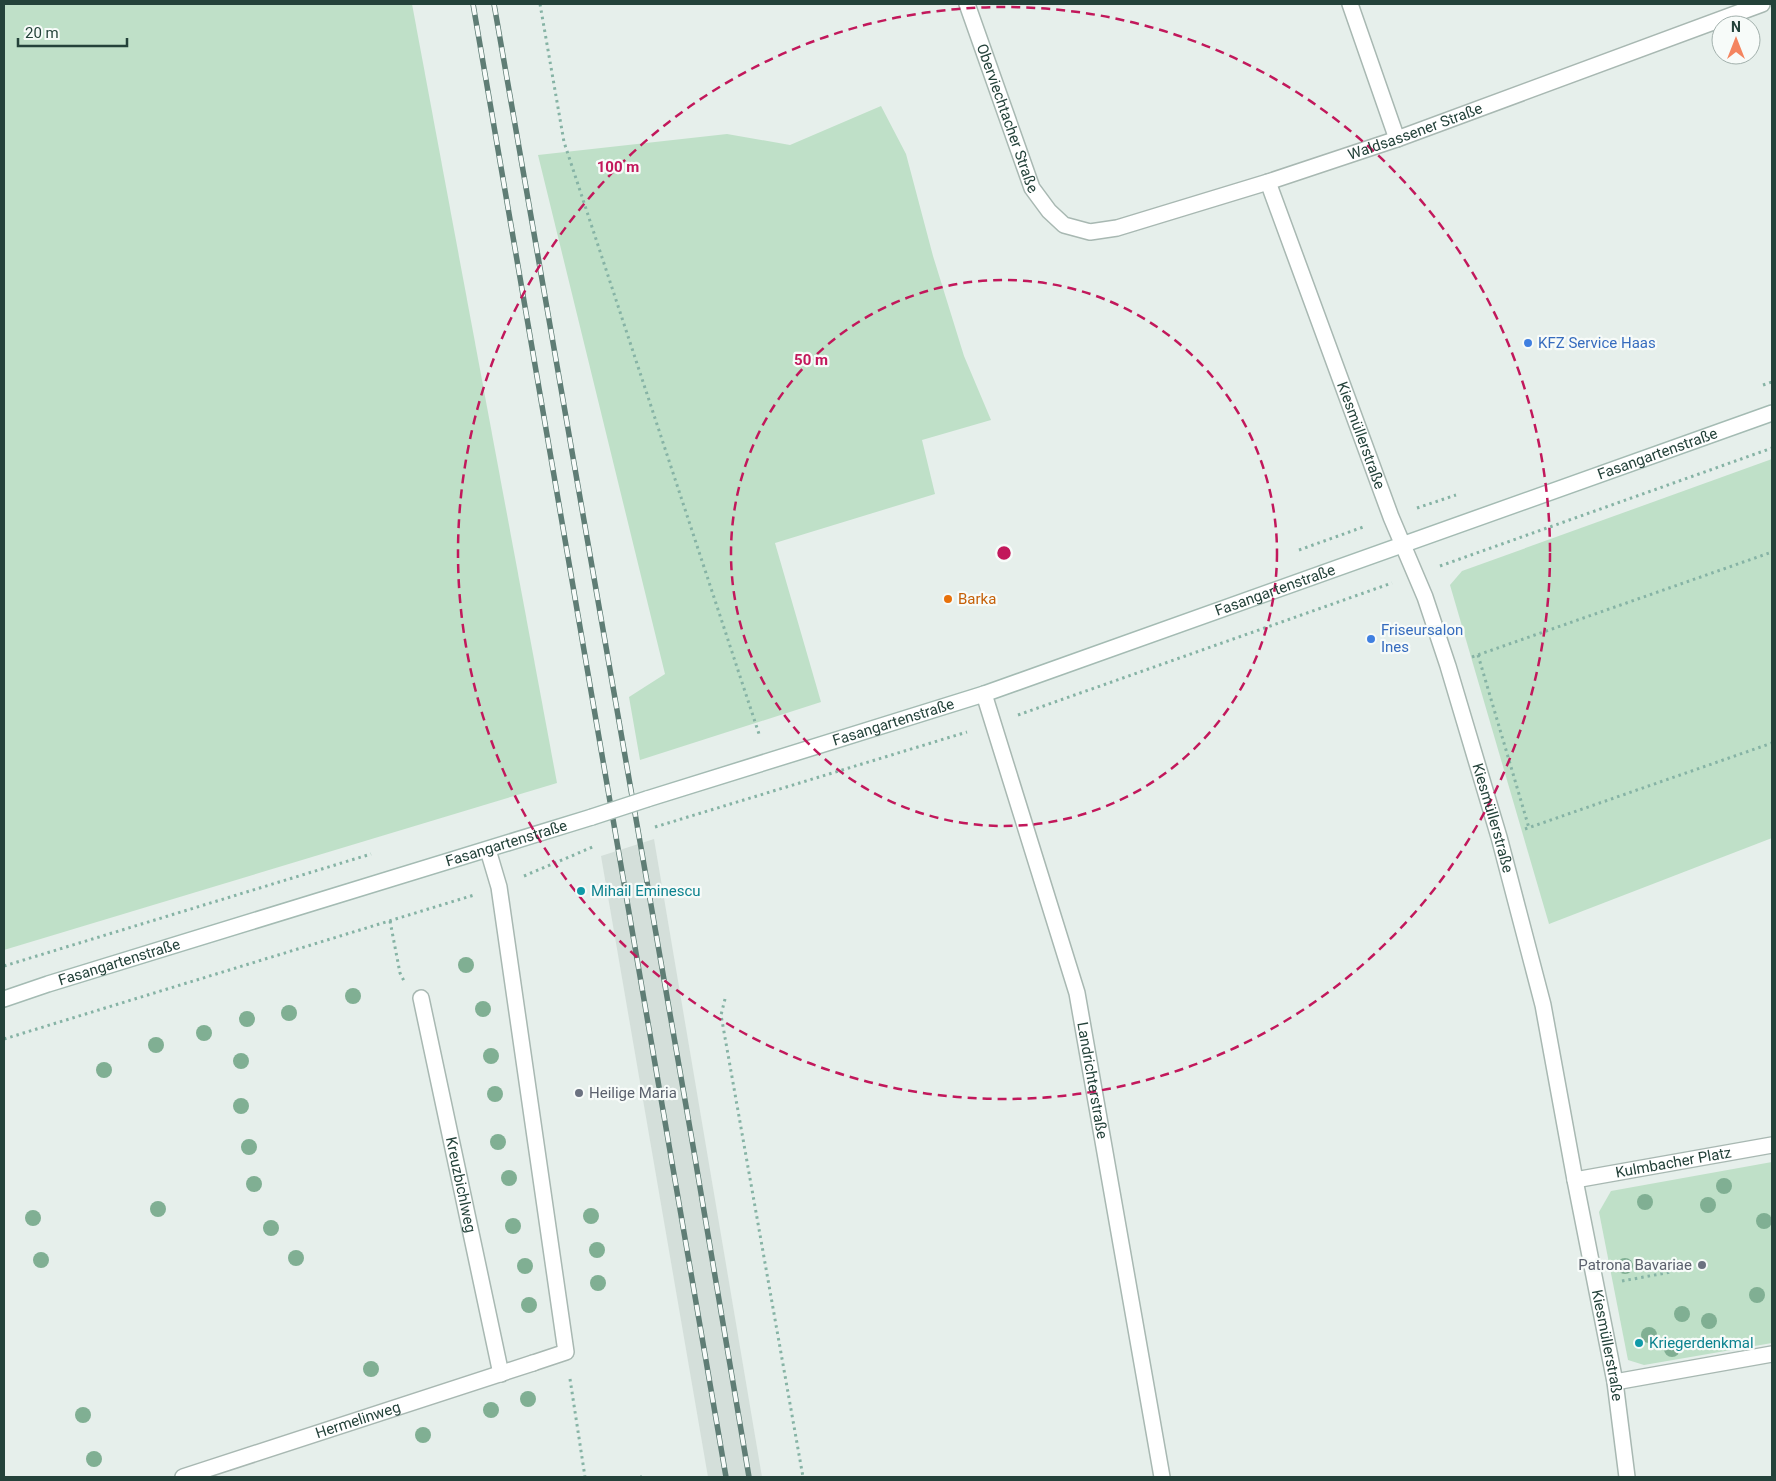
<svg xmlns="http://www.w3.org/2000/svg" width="1776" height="1481" font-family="Roboto,sans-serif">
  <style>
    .built { fill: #d4dfda }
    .green { fill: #bfe0c8 }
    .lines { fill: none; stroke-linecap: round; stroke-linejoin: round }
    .lane-casing { stroke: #a8b8b2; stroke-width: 18 }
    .street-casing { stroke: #a8b8b2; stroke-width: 18 }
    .secondary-casing { stroke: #a4bbb3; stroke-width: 18 }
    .path { stroke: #86b3a5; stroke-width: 3; stroke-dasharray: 2.5 4; stroke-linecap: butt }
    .lane { stroke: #fff; stroke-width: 15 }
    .street { stroke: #fff; stroke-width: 15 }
    .secondary { stroke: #fff; stroke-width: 15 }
    .rail-casing { stroke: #5f7d75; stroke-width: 5.5 }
    .rail { stroke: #f7fbf9; stroke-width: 4; stroke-dasharray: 11; stroke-linecap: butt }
    .secondary-bridge-casing { stroke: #a4bbb3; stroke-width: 18; stroke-linecap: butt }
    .secondary-bridge { stroke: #fff; stroke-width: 15 }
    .tree { fill: #80af93 }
    .ring { fill: none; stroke: #c2185b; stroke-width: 2.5; stroke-dasharray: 9 6 }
    .shop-dot { fill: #3f7fe0; stroke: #f7fbf9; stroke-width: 2 }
    .food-dot { fill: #e8710a; stroke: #f7fbf9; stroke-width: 2 }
    .culture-dot { fill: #0f9aa8; stroke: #f7fbf9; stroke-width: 2 }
    .worship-dot { fill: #6b7280; stroke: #f7fbf9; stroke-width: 2 }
    .labels { text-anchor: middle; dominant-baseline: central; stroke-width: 4.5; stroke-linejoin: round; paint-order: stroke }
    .street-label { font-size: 15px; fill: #24423a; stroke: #f7fbf9 }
    .shop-label { font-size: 15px; fill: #366cbe; stroke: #f7fbf9; text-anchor: start }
    .food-label { font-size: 15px; fill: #c56008; stroke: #f7fbf9; text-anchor: start }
    .culture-label { font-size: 15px; fill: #0d838f; stroke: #f7fbf9; text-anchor: start }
    .worship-label { font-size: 15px; fill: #5b616d; stroke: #f7fbf9; text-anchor: start }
    .centre { fill: #c2185b; stroke: #f7fbf9; stroke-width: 2.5 }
    .ring-label { font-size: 15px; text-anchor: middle; font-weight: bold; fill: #c2185b; stroke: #f7fbf9; stroke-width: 4.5; stroke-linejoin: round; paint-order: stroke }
  </style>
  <rect width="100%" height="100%" fill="#e6efeb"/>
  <!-- built -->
  <path class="built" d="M 654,839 L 762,1477 L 708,1477 L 601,856 Z"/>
  <!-- green -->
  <g class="green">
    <path d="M 4,4 L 412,4 L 557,783 L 4,950 Z"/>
    <path d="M 881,106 L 906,154 L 933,256 L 964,356 L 991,420 L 922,440 L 935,494 L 775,543 L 821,702 L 640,760 L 629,697 L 665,674 L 538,155 L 727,134 L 790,145 Z"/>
    <path d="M 1772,459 L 1772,838 L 1549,924 L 1450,585 L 1462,571 Z"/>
    <path d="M 1772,1162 L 1772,1343 L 1644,1365 L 1628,1360 L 1599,1212 L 1611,1191 Z"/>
  </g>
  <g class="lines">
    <defs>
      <g id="lane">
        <path d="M 488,850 L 499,887 L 566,1352 L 533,1363"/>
        <path id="s1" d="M 1575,1180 L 1772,1145"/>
      </g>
      <g id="street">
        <path id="s2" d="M 967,4 L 1032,188 L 1049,211 L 1064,225 L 1090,232 L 1117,228 L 1268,182 L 1397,139 L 1762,4"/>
        <path d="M 1350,4 L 1397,139"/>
        <path id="s3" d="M 1268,182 L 1391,517 L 1425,597 L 1448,666 L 1499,837 L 1543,1005 L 1575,1180 L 1615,1382 L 1627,1477"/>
        <path id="s4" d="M 984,694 L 1077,993 L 1162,1477"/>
        <path id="s5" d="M 421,998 L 501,1374"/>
        <path d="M 1615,1382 L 1772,1354"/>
        <path id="s6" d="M 183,1477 L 533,1363"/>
      </g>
      <g id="secondary">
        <path id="s7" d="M 647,799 L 984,694 L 1772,413"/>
        <path id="s8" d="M 4,999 L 48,984 L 592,817"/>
      </g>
    </defs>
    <!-- lane casing -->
    <use href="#lane" class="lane-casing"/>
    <!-- street casing -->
    <use href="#street" class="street-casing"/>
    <!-- secondary casing -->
    <use href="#secondary" class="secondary-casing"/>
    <!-- path -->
    <g class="path">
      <path d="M 540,4 L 564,142 L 760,737"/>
      <path d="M 1763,385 L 1772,382"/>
      <path d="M 1417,508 L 1456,495"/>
      <path d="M 1299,550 L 1366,526"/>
      <path d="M 1440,566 L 1772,448"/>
      <path d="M 1478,655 L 1529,828"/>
      <path d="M 1472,657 L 1772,552"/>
      <path d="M 1018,715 L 1392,583"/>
      <path d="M 655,827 L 967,732"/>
      <path d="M 1525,829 L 1772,743"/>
      <path d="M 524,876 L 595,846"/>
      <path d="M 390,921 L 400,973 L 404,981"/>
      <path d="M 4,966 L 371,854"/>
      <path d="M 725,999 L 721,1015 L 803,1477"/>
      <path d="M 4,1039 L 474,895"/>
      <path d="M 1622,1281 L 1671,1272"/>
      <path d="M 570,1379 L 585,1477"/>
      <path d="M 640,1477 L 642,1477"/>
    </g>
    <!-- lane -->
    <use href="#lane" class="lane"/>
    <!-- street -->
    <use href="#street" class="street"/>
    <!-- secondary -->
    <use href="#secondary" class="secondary"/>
    <defs>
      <g id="rail">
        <path d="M 473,4 L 726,1477"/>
        <path d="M 494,4 L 693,1146 L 749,1477"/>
      </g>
    </defs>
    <!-- rail casing -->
    <use href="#rail" class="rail-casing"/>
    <!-- rail -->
    <use href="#rail" class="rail"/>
    <defs>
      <path id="secondary-bridge" d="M 592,817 L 647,799"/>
    </defs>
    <!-- secondary-bridge casing -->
    <use href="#secondary-bridge" class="secondary-bridge-casing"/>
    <!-- secondary-bridge -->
    <use href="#secondary-bridge" class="secondary-bridge"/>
  </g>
  <!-- trees -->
  <g class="tree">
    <circle cx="466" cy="965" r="8"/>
    <circle cx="353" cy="996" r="8"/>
    <circle cx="483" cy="1009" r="8"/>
    <circle cx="289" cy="1013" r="8"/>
    <circle cx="247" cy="1019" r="8"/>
    <circle cx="204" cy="1033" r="8"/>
    <circle cx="156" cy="1045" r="8"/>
    <circle cx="491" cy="1056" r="8"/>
    <circle cx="241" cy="1061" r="8"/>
    <circle cx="104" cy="1070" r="8"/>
    <circle cx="495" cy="1094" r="8"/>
    <circle cx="241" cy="1106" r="8"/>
    <circle cx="498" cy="1142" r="8"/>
    <circle cx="249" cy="1147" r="8"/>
    <circle cx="509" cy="1178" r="8"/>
    <circle cx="254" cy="1184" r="8"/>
    <circle cx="1724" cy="1186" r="8"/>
    <circle cx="1645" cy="1202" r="8"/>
    <circle cx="1708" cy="1205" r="8"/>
    <circle cx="158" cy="1209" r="8"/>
    <circle cx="591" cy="1216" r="8"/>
    <circle cx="33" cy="1218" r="8"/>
    <circle cx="1764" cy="1221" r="8"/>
    <circle cx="513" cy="1226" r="8"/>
    <circle cx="271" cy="1228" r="8"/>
    <circle cx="597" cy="1250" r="8"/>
    <circle cx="296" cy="1258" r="8"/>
    <circle cx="41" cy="1260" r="8"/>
    <circle cx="525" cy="1266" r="8"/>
    <circle cx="1625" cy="1266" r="8"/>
    <circle cx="598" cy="1283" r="8"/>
    <circle cx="1757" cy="1295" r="8"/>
    <circle cx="529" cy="1305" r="8"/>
    <circle cx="1682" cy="1314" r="8"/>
    <circle cx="1709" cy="1321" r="8"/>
    <circle cx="1649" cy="1335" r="8"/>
    <circle cx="1672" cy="1349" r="8"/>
    <circle cx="371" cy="1369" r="8"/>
    <circle cx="528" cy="1399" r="8"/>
    <circle cx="491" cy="1410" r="8"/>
    <circle cx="83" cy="1415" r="8"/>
    <circle cx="423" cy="1435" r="8"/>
    <circle cx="94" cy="1459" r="8"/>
  </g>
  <!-- distance rings -->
  <g class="ring">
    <circle cx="1004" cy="553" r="273"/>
    <circle cx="1004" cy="553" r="546"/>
  </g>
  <!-- markers -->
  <g class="shop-dot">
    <circle cx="1528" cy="343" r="5"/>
    <circle cx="1371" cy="639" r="5"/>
  </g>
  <circle class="food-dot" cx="948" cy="599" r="5"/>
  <g class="culture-dot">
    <circle cx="581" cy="891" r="5"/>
    <circle cx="1639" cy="1343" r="5"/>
  </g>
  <g class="worship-dot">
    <circle cx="579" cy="1093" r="5"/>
    <circle cx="1702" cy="1265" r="5"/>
  </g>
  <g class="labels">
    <!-- street labels -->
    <g class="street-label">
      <text stroke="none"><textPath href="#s2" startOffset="121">Oberviechtacher Straße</textPath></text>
      <text stroke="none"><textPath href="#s2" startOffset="612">Waldsassener Straße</textPath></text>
      <text stroke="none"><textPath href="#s3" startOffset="270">Kiesmüllerstraße</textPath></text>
      <text stroke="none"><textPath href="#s7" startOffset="1068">Fasangartenstraße</textPath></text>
      <text stroke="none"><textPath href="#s7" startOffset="662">Fasangartenstraße</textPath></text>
      <text stroke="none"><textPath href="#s7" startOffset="258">Fasangartenstraße</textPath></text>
      <text stroke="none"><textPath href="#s3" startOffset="675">Kiesmüllerstraße</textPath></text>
      <text stroke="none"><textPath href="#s8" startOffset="526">Fasangartenstraße</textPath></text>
      <text stroke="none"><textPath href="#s8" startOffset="121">Fasangartenstraße</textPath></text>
      <text stroke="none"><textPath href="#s4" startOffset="402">Landrichterstraße</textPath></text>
      <text stroke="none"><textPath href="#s1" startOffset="100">Kulmbacher Platz</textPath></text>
      <text stroke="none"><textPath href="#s5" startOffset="191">Kreuzbichlweg</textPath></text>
      <text stroke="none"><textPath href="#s3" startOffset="1215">Kiesmüllerstraße</textPath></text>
      <text stroke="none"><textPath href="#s6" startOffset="184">Hermelinweg</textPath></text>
    </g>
    <!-- shop labels -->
    <g class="shop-label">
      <text x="1538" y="343">KFZ Service Haas</text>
      <text x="1381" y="630">Friseursalon<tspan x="1381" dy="17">Ines</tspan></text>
    </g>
    <!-- food labels -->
    <g class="food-label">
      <text x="958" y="599">Barka</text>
    </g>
    <!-- culture labels -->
    <g class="culture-label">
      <text x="591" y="891">Mihail Eminescu</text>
      <text x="1649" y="1343">Kriegerdenkmal</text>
    </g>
    <!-- worship labels -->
    <g class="worship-label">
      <text x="589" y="1093">Heilige Maria</text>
      <text x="1692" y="1265" text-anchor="end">Patrona Bavariae</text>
    </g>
  </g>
  <circle cx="1004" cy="553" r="8" class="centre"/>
  <g class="ring-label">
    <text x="618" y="172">100 m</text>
    <text x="811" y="365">50 m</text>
  </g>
  <!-- border -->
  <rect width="1776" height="1481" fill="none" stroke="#24423a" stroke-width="10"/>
  <!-- north arrow -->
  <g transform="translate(1736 40)"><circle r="24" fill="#f7fbf9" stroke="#a3b1ad"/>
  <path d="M0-4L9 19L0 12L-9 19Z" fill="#f4845f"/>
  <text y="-8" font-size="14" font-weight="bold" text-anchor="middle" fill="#24423a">N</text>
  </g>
  <!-- scale -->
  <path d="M18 38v8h109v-8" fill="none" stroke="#24423a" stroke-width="2.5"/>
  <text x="25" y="38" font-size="15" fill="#24423a" stroke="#f7fbf9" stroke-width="4" paint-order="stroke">20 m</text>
</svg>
